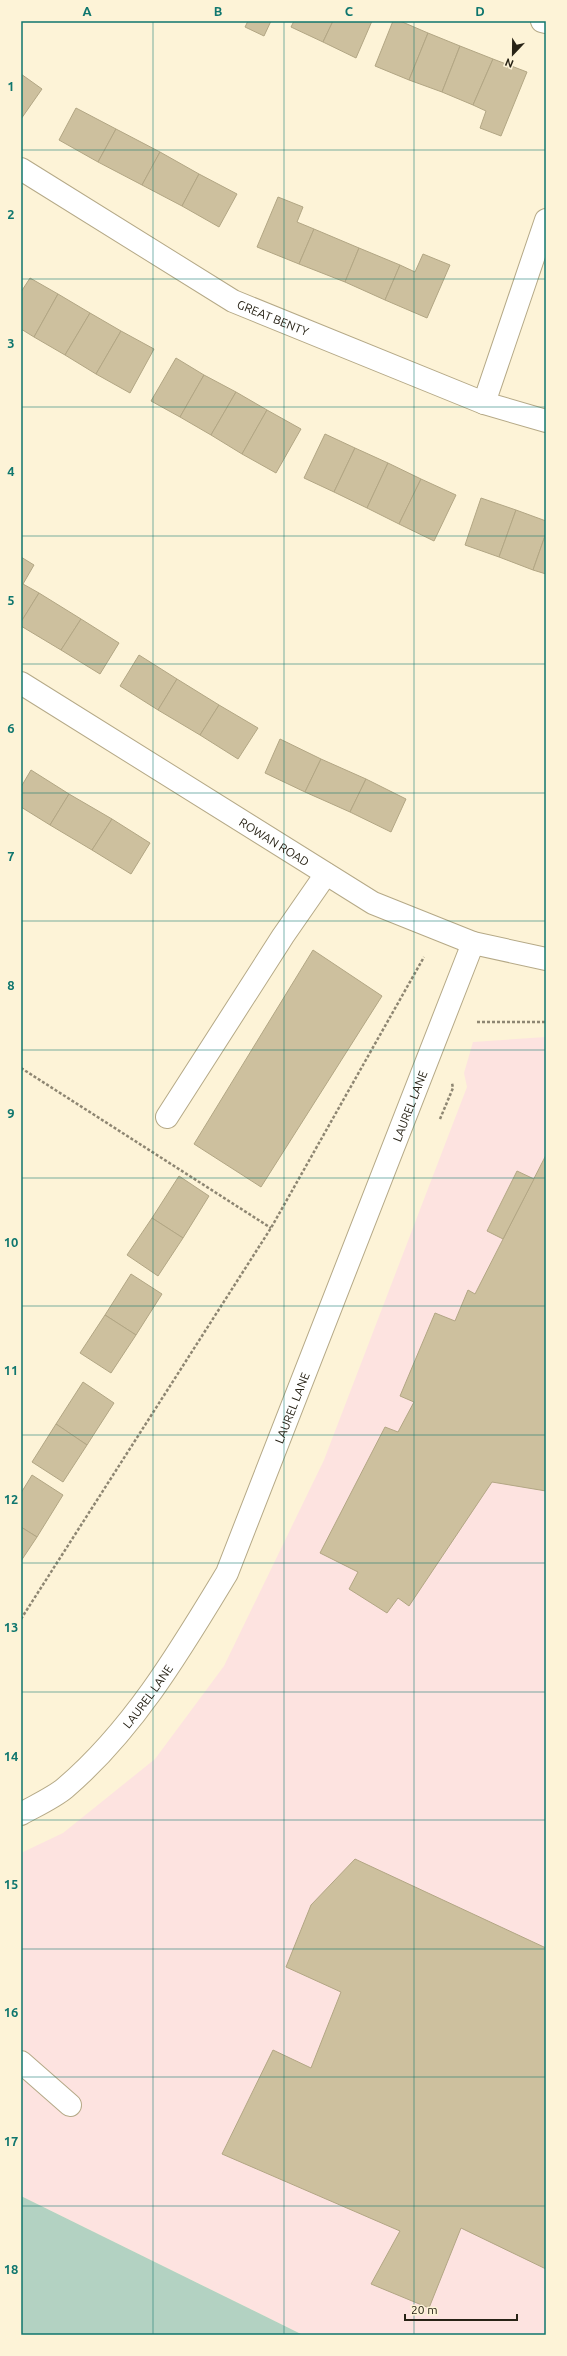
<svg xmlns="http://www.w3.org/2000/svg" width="567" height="2356" font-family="Ubuntu,sans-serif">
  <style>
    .education { fill: #fde3e0 }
    .green { fill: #b3d2c2 }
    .building { fill: #cdc09e; stroke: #b2a684 }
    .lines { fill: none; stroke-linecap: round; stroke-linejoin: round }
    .minor-casing { stroke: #b5a987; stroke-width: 24 }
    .path { stroke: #8e8672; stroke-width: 2.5; stroke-dasharray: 3 2; stroke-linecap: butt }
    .minor { stroke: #fff; stroke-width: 22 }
    .grid { fill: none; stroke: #0f766e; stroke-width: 1; stroke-opacity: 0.55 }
    .labels { text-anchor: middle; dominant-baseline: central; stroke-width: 3.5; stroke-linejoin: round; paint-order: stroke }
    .street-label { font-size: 12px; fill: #282316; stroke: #fdf3d7 }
    .neatline { fill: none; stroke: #0f766e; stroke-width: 1.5 }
    .grid-label { font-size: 13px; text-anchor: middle; font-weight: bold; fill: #0f766e }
  </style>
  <rect width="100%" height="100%" fill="#fdf3d7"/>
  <!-- education -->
  <path class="education" d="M 546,1037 L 546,2335 L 303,2335 L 21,2196 L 21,1853 L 63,1833 L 155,1759 L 224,1666 L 324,1460 L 467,1087 L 464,1073 L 473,1042 Z"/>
  <!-- green -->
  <path class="green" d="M 21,2196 L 303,2335 L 21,2335 Z"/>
  <!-- building -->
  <g class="building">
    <path d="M 248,21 L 271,21 L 264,36 L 245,27 Z"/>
    <path d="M 294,21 L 333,21 L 323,42 L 291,27 Z"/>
    <path d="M 333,21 L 372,21 L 356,58 L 323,42 Z"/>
    <path d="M 393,21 L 400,21 L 428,33 L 409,80 L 375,66 Z"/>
    <path d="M 428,33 L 460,46 L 442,92 L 409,80 Z"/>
    <path d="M 460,46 L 493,59 L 473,105 L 442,92 Z"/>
    <path d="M 493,59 L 527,72 L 501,136 L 480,128 L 486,111 L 473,105 Z"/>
    <path d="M 21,74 L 42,89 L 21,119 Z"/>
    <path d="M 76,108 L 116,129 L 98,162 L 59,140 Z"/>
    <path d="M 116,129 L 160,152 L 142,185 L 98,162 Z"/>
    <path d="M 160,152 L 199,174 L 182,206 L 142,185 Z"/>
    <path d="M 199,174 L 237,194 L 219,227 L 182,206 Z"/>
    <path d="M 278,197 L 303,207 L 297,222 L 314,229 L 299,264 L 257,247 Z"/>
    <path d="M 314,229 L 359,248 L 345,282 L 299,264 Z"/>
    <path d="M 359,248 L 400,265 L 385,300 L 345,282 Z"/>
    <path d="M 423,254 L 450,265 L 427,318 L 385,300 L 400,265 L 415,272 Z"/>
    <path d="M 30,278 L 58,294 L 34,337 L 21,329 L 21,292 Z"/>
    <path d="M 58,294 L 90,313 L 65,355 L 34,337 Z"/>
    <path d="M 90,313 L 121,331 L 96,374 L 65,355 Z"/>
    <path d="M 121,331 L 154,349 L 130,393 L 96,374 Z"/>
    <path d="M 176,358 L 204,375 L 180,417 L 151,401 Z"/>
    <path d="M 204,375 L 236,392 L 211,435 L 180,417 Z"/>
    <path d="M 236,392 L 267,410 L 242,454 L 211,435 Z"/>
    <path d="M 267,410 L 301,429 L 276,473 L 242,454 Z"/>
    <path d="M 325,434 L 355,448 L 334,492 L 304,478 Z"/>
    <path d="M 355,448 L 388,463 L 367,508 L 334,492 Z"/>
    <path d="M 388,463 L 421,479 L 399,524 L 367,508 Z"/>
    <path d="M 421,479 L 456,495 L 434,541 L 399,524 Z"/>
    <path d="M 481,498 L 516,510 L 499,557 L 465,545 Z"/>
    <path d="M 516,510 L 546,521 L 546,533 L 533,570 L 499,557 Z"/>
    <path d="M 546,533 L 546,574 L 533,570 Z"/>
    <path d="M 21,557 L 34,565 L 23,584 L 39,593 L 21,622 Z"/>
    <path d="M 39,593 L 81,619 L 61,650 L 21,626 L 21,622 Z"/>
    <path d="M 81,619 L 119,643 L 100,674 L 61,650 Z"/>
    <path d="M 139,655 L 177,679 L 158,710 L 120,686 Z"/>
    <path d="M 177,679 L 219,705 L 200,735 L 158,710 Z"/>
    <path d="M 219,705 L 258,728 L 238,759 L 200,735 Z"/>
    <path d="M 280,739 L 321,759 L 305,792 L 265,773 Z"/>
    <path d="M 321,759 L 366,779 L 350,812 L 305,792 Z"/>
    <path d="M 31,770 L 69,794 L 50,825 L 21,807 L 21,787 Z"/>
    <path d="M 366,779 L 406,799 L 391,832 L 350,812 Z"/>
    <path d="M 69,794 L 112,819 L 92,850 L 50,825 Z"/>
    <path d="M 112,819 L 150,843 L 131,874 L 92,850 Z"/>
    <path d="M 313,950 L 382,996 L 261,1187 L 194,1144 Z"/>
    <path d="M 546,1155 L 546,1491 L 492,1482 L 409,1606 L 398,1598 L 387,1613 L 349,1589 L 358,1572 L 320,1553 L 385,1427 L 398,1432 L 414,1402 L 400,1396 L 435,1313 L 455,1321 L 468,1290 L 475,1294 Z"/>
    <path d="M 517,1171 L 534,1179 L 503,1239 L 487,1231 Z"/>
    <path d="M 179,1176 L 209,1196 L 183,1238 L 152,1218 Z"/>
    <path d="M 152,1218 L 183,1238 L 158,1276 L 127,1255 Z"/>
    <path d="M 131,1274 L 162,1294 L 136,1335 L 105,1315 Z"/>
    <path d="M 105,1315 L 136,1335 L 111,1373 L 80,1353 Z"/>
    <path d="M 83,1382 L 114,1403 L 87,1445 L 56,1424 Z"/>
    <path d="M 56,1424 L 87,1445 L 63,1482 L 32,1462 Z"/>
    <path d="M 32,1475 L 63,1495 L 37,1537 L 21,1527 L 21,1493 Z"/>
    <path d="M 21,1527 L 37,1537 L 21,1561 Z"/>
    <path d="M 355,1859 L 546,1948 L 546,2269 L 461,2228 L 429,2308 L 371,2284 L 400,2231 L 222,2154 L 273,2050 L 311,2068 L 341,1992 L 286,1967 L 311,1905 Z"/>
  </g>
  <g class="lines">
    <defs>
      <g id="minor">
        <path d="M 542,21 L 546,22"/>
        <path id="s1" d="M 21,169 L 233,301 L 484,403 L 546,421"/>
        <path d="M 484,403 L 546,220"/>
        <path id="s2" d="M 21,683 L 373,903 L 473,943 L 546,959"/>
        <path d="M 167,1117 L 283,936 L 326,874"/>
        <path id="s3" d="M 21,1814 C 35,1806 53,1798 65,1788 C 134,1729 181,1649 227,1573 L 473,943"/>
        <path d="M 21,2062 L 70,2105"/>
      </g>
    </defs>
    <!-- minor casing -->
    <use href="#minor" class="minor-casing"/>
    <!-- path -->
    <g class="path">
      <path d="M 477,1022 L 546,1022"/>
      <path d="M 21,1068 L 271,1228"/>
      <path d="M 440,1119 L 453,1088 L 452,1083"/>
      <path d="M 21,1619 L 271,1228 L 424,957"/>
    </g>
    <!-- minor -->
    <use href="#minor" class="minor"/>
  </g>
  <!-- grid -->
  <path class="grid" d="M 153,21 L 153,2335M 284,21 L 284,2335M 414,21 L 414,2335M 21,150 L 546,150M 21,279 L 546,279M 21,407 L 546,407M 21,536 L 546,536M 21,664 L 546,664M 21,793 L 546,793M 21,921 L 546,921M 21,1050 L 546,1050M 21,1178 L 546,1178M 21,1306 L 546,1306M 21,1435 L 546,1435M 21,1563 L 546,1563M 21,1692 L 546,1692M 21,1820 L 546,1820M 21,1949 L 546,1949M 21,2077 L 546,2077M 21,2206 L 546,2206"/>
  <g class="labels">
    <!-- street labels -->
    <g class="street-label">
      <text stroke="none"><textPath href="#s1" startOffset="293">GREAT BENTY</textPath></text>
      <text stroke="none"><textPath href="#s2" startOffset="299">ROWAN ROAD</textPath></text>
      <text stroke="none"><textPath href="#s3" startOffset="823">LAUREL LANE</textPath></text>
      <text stroke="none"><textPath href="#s3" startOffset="499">LAUREL LANE</textPath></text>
      <text stroke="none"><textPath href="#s3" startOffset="175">LAUREL LANE</textPath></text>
    </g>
  </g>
  <!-- border -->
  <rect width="567" height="2356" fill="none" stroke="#fdf3d7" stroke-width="44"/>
  <!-- north arrow -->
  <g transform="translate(513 54) rotate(202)" stroke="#fdf3d7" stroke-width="3" paint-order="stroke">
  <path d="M0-3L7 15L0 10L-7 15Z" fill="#282316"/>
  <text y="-6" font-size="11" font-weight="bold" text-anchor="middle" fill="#282316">N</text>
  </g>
  <!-- scale -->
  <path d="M405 2314v6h112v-6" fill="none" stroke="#282316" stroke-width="2"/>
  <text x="411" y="2314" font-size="12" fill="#282316" stroke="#fdf3d7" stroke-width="3" paint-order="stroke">20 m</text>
  <rect x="22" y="22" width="523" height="2312" class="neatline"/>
  <g class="grid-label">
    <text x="87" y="16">A</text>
    <text x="218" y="16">B</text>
    <text x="349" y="16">C</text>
    <text x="480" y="16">D</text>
    <text x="11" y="91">1</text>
    <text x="11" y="219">2</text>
    <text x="11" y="348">3</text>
    <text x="11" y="476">4</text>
    <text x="11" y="605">5</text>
    <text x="11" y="733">6</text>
    <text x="11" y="861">7</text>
    <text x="11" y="990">8</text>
    <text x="11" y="1118">9</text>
    <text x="11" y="1247">10</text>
    <text x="11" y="1375">11</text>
    <text x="11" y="1504">12</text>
    <text x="11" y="1632">13</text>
    <text x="11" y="1761">14</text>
    <text x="11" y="1889">15</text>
    <text x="11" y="2017">16</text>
    <text x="11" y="2146">17</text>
    <text x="11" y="2274">18</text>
  </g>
</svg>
